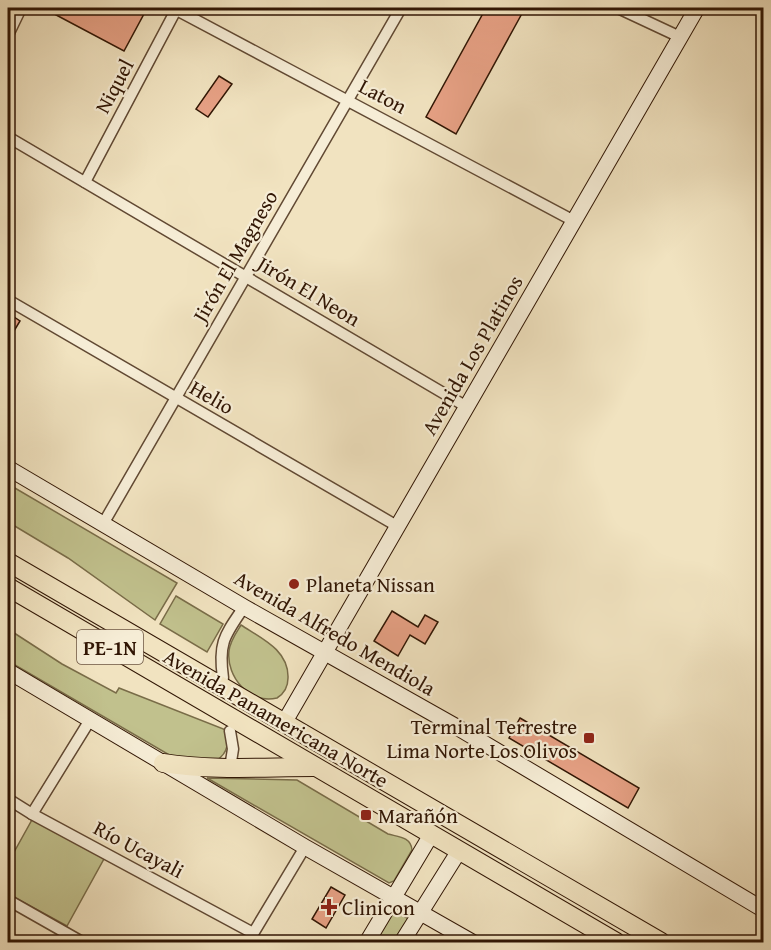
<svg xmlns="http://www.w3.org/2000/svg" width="771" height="950" font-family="'Gentium Book Plus',serif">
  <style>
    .green { fill: #c1c18d; stroke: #796c48; stroke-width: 1.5 }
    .building { fill: #e7a185; stroke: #311604; stroke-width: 1.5 }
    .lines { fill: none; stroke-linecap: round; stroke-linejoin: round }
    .street-casing { stroke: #614933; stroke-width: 13 }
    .secondary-casing { stroke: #311604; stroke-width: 17 }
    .highway-casing { stroke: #311604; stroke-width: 20 }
    .street { stroke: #f6edd6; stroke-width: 10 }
    .secondary { stroke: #f6edd6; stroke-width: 15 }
    .highway { stroke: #f1e3c0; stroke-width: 18 }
    .poi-dot { fill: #8f2418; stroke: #f6edd6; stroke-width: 2 }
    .labels { text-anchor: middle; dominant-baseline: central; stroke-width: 4.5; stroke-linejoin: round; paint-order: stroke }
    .shield { fill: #f6edd6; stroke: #6c5643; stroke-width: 1.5 }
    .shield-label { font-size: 20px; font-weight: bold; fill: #311604 }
    .street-label { font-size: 21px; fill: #311604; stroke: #f6edd6 }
    .poi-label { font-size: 21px; fill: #311604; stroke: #f6edd6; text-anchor: start }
  </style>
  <rect width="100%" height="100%" fill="#f1e3c0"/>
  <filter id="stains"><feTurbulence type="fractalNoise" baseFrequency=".00333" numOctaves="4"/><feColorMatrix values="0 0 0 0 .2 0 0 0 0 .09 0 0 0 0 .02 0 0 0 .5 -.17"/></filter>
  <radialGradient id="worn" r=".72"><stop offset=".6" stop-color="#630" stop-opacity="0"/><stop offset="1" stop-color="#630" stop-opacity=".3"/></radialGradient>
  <!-- green -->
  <g class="green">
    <path d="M 8,484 L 177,583 L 155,620 L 68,558 L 8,522 Z"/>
    <path d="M 176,596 L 223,624 L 207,652 L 160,624 Z"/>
    <path d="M 241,625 C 261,638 289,650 288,678 C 288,687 285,693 277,698 C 250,705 226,677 229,651 C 230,641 236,633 241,625 Z"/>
    <path d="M 8,629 L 62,664 L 116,693 L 119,688 L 226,730 C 228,743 229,752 217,760 L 171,756 L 8,661 Z"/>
    <path d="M 207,778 L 297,780 L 388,834 C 399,837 411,837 412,850 L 394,881 L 389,883 Z"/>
    <path d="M 33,818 L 105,857 L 67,926 L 8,894 L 8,863 Z"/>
    <path d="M 392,910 L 409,919 L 396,942 L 373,942 Z"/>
  </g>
  <!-- building -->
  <g class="building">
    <path d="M 43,8 L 137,8 L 145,12 L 124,51 Z"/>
    <path d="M 486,8 L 525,8 L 456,134 L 426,117 Z"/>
    <path d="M 219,76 L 232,84 L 208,117 L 196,109 Z"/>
    <path d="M 8,313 L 20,321 L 8,341 Z"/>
    <path d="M 392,611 L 418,627 L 425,615 L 438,622 L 425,644 L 410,635 L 398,656 L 374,641 Z"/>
    <path d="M 520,718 L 639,788 L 628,808 L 509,738 Z"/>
    <path d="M 331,887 L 345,895 L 326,928 L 312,919 Z"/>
  </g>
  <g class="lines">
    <defs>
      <g id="street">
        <path d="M 173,8 L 574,221"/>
        <path d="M 618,8 L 680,37"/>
        <path d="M 8,35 L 21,8"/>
        <path d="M 8,137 L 467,407"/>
        <path d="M 85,182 L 177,8"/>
        <path d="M 8,300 L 397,526"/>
        <path d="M 103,524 L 401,8"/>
        <path d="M 223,678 C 218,642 225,635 244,607"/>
        <path d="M 230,768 L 233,749 L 230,731"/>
        <path d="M 8,799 L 32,814 L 253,933"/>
        <path d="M 32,814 L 90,720"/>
        <path d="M 8,900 L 82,942"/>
        <path d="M 248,942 L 305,847"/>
      </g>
      <g id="secondary">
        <path d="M 8,468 L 244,607 L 455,726 L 764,910"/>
        <path d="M 8,671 L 305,847 L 472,942"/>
        <path d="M 284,723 L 697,8"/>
        <path d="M 367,942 L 431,835"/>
        <path d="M 402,942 L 459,851"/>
      </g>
      <g id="highway">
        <path d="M 8,562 L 661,942"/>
        <path d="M 8,587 L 616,942"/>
        <path d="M 163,763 C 213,771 264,767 314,767"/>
      </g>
    </defs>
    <!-- street casing -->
    <use href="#street" class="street-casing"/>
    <!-- secondary casing -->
    <use href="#secondary" class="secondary-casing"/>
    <!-- highway casing -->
    <use href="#highway" class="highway-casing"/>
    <!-- street -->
    <use href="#street" class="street"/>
    <!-- secondary -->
    <use href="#secondary" class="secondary"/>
    <!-- highway -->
    <use href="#highway" class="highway"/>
  </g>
  <!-- markers -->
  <g class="poi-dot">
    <circle cx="294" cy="584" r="6"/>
    <rect x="583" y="732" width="12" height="12" rx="3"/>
    <rect x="360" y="809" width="12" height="12" rx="3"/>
    <path d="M326 898h6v6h6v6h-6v6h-6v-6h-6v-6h6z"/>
  </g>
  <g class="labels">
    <!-- shield labels -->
    <rect class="shield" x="77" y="630" width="66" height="34" rx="4.5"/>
    <g class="shield-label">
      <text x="110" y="647">PE-1N</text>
    </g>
    <!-- street labels -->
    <g class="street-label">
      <text transform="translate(114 86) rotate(-62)">Niquel</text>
      <text transform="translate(383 96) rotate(28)">Laton</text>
      <text transform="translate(235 256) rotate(-60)">Jirón El Magneso</text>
      <text transform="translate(309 291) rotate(31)">Jirón El Neon</text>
      <text transform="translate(472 355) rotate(-60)">Avenida Los Platinos</text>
      <text transform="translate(212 397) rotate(30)">Helio</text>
      <text transform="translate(335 633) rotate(30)">Avenida Alfredo Mendiola</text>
      <text transform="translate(276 718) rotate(30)">Avenida Panamericana Norte</text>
      <text transform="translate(139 849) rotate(28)">Río Ucayali</text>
    </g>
    <!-- poi labels -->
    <g class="poi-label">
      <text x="306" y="584">Planeta Nissan</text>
      <text x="577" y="726" text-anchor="end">Terminal Terrestre<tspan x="577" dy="24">Lima Norte Los Olivos</tspan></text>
      <text x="378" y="815">Marañón</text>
      <text x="342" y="907">Clinicon</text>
    </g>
  </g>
  <!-- margin -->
  <rect width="771" height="950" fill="none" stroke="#f1e3c0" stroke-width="30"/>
  <rect x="9" y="9" width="753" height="932" fill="none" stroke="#311604" stroke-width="3"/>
  <rect x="15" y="15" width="741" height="920" fill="none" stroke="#311604" stroke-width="1.5"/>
  <rect width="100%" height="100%" filter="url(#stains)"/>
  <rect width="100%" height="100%" fill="url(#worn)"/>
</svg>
